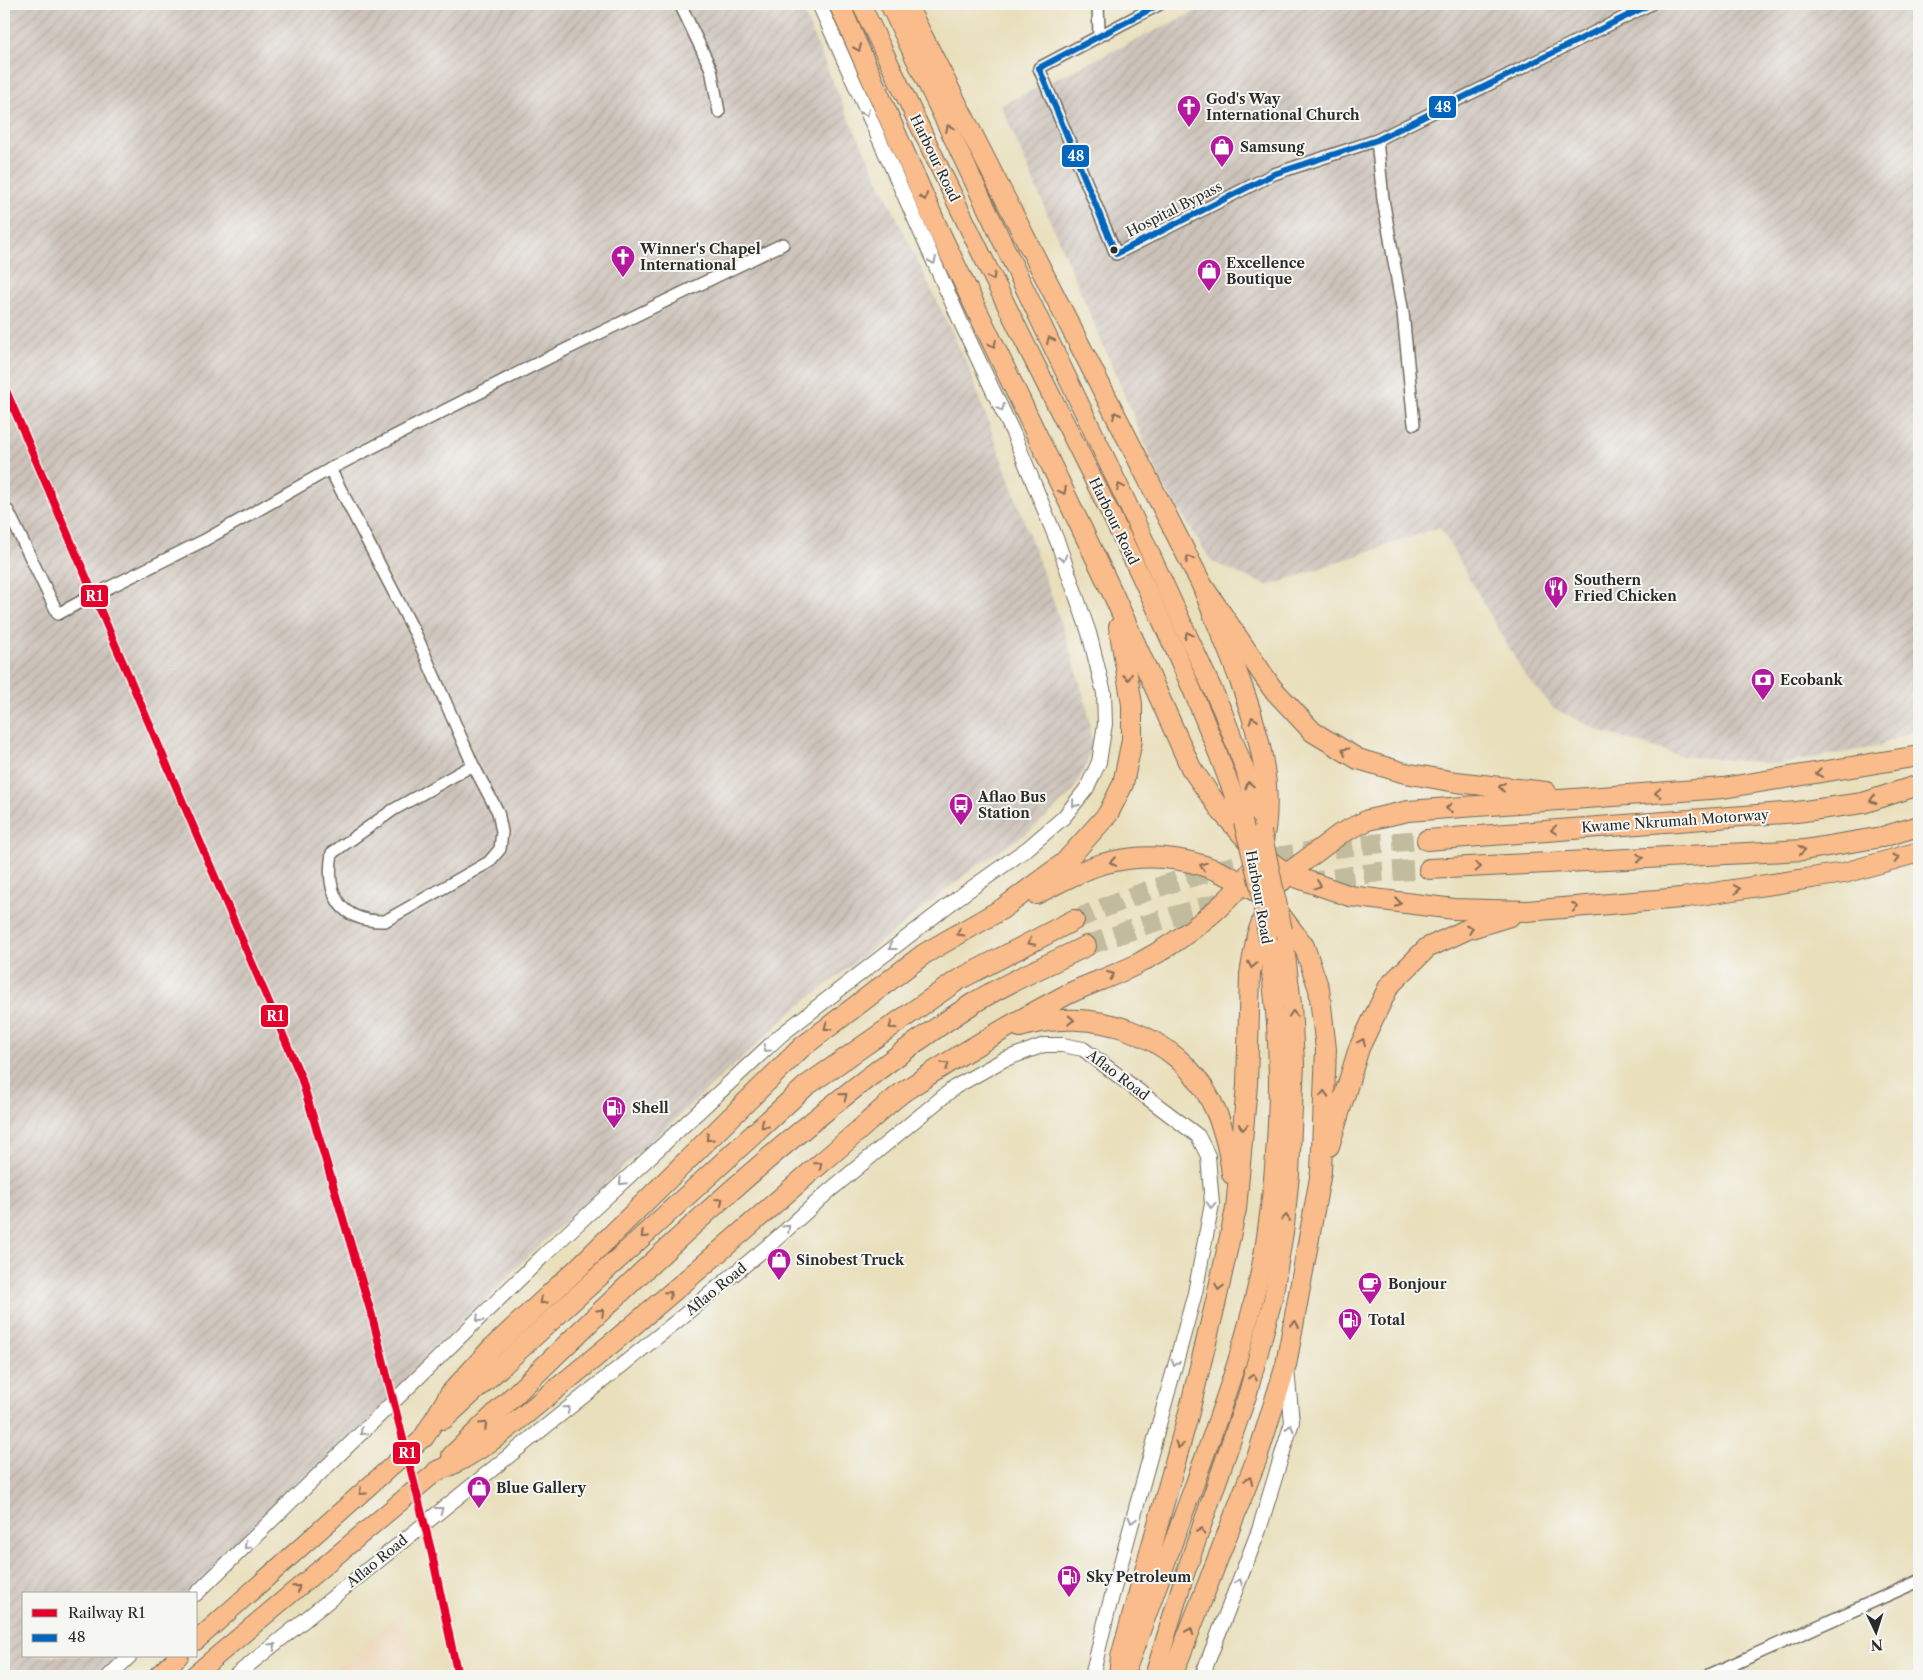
<svg xmlns="http://www.w3.org/2000/svg" width="1923" height="1680" font-family="'Libre Caslon Text',serif">
  <style>
    .built { fill: #edd7bb }
    .industrial { fill: url(#industrial-furrows) }
    .lines { fill: none; stroke-linecap: round; stroke-linejoin: round }
    .minor-tunnel { stroke: #c3bb9e; stroke-width: 11; stroke-dasharray: 11 5.5; stroke-linecap: butt }
    .motorway-tunnel { stroke: #c3bb9e; stroke-width: 20; stroke-dasharray: 20 10; stroke-linecap: butt }
    .minor-casing { stroke: #6e6a5d; stroke-width: 14 }
    .tertiary-casing { stroke: #6e6a5d; stroke-width: 16 }
    .trunk-casing { stroke: #6e6a5d; stroke-width: 20 }
    .motorway-casing { stroke: #6e6a5d; stroke-width: 22 }
    .minor { stroke: #fff; stroke-width: 11 }
    .tertiary { stroke: #fff; stroke-width: 14 }
    .trunk { stroke: #f9bc8a; stroke-width: 18 }
    .motorway { stroke: #f9bc8a; stroke-width: 20 }
    .trunk-bridge-casing { stroke: #6e6a5d; stroke-width: 20; stroke-linecap: butt }
    .trunk-bridge { stroke: #f9bc8a; stroke-width: 18 }
    .bus-1-casing { stroke: #f6f6f2; stroke-width: 10 }
    .bus-1 { stroke: #0065bd; stroke-width: 6 }
    .rail-1-casing { stroke: #f6f6f2; stroke-width: 11 }
    .rail-1 { stroke: #e4002b; stroke-width: 8 }
    .oneway { stroke: #886c56 }
    .oneway2 { stroke: #a0a0a0 }
    .bus-dot { fill: #2b2b2b; stroke: #f6f6f2; stroke-width: 2 }
    .labels { text-anchor: middle; dominant-baseline: central; stroke-width: 4; stroke-linejoin: round; paint-order: stroke }
    .poi-label { font-size: 14px; font-weight: bold; fill: #2b2b2b; stroke: #f6f6f2; text-anchor: start }
    .street-label { font-size: 14px; fill: #2b2b2b; stroke: #f6f6f2 }
    .line-badge { stroke: #f6f6f2; stroke-width: 2 }
    .badge-label { font-size: 14px; text-anchor: middle; font-weight: bold; fill: #fff }
  </style>
  <defs>
    <pattern id="industrial-furrows" width="10" height="10" patternUnits="userSpaceOnUse" patternTransform="scale(1.25)"><rect width="10" height="10" fill="#ccc2b9"/><path d="M-1 1l2-2M0 10L10 0M9 11l2-2" fill="none" stroke="#afa79f"/></pattern>
  </defs>
  <rect width="100%" height="100%" fill="#f6f6f2"/>
  <filter id="ink" filterUnits="userSpaceOnUse"><feTurbulence type="fractalNoise" baseFrequency=".02" numOctaves="2"/><feDisplacementMap in="SourceGraphic" scale="10" xChannelSelector="R" yChannelSelector="G"/><feConvolveMatrix kernelMatrix="1 2 1 2 8 2 1 2 1" color-interpolation-filters="sRGB"/></filter>
  <filter id="wash" filterUnits="userSpaceOnUse"><feTurbulence type="fractalNoise" baseFrequency=".0096" numOctaves="4" result="noise"/><feDisplacementMap in="SourceGraphic" scale="20" xChannelSelector="R" yChannelSelector="G"/><feGaussianBlur stdDeviation="1.12" result="paint"/><feColorMatrix in="noise" values="0 0 0 0 0 0 0 0 0 0 0 0 0 0 0 0 0 1.4 0 .05"/><feComposite in="paint" operator="in"/></filter>
  <g filter="url(#wash)">
    <rect width="100%" height="100%" fill="#e9dfbb"/>
    <!-- built -->
    <path class="built" d="M 401,1612 L 419,1676 L 329,1676 Z"/>
    <!-- industrial -->
    <g class="industrial">
      <path d="M 4,4 L 800,4 L 845,110 L 968,366 L 1066,636 L 1087,707 L 1092,742 L 1087,764 L 1072,793 L 1031,830 L 971,870 L 786,1017 L 535,1249 L 347,1442 L 188,1594 L 24,1594 L 24,1656 L 123,1656 L 102,1676 L 4,1676 Z"/>
      <path d="M 1211,4 L 1919,4 L 1919,729 L 1876,747 L 1780,764 L 1682,756 L 1602,732 L 1553,708 L 1524,674 L 1440,527 L 1268,586 L 1212,562 L 1162,484 L 1001,105 Z"/>
    </g>
  </g>
  <g filter="url(#ink)">
    <g class="lines">
      <!-- minor-tunnel -->
      <path class="minor-tunnel" d="M 82,601 L 106,589"/>
      <!-- motorway-tunnel -->
      <g class="motorway-tunnel">
        <path d="M 1304,883 L 1379,872 L 1429,869"/>
        <path d="M 1074,920 C 1110,905 1147,890 1184,879 C 1264,856 1345,844 1427,840"/>
        <path d="M 1086,946 L 1145,925 L 1231,899"/>
      </g>
      <defs>
        <g id="minor">
          <path d="M 680,4 L 711,69 L 719,112"/>
          <path d="M 1098,4 L 1099,35"/>
          <path d="M 1160,4 L 1039,68 L 1116,254 L 1274,174 L 1377,140 L 1651,4"/>
          <path d="M 1377,140 L 1383,199 L 1403,313 L 1414,424"/>
          <path d="M 330,469 L 417,637 L 473,765 L 498,812 L 502,832 L 500,849 L 489,862 L 385,921 C 340,922 325,895 332,853 L 393,810 L 473,765"/>
          <path d="M 4,513 L 8,511 L 58,614 L 82,601"/>
          <path d="M 106,589 L 205,540 L 330,469 L 532,366 L 783,244"/>
          <path d="M 1707,1676 L 1919,1581"/>
        </g>
        <g id="tertiary">
          <path d="M 196,1594 L 542,1257 L 781,1035 L 959,897 L 1028,848 L 1064,817 L 1087,788 L 1099,762 L 1105,724 L 1104,693 L 1089,633 L 1058,543 L 1014,435 L 963,327 L 819,4"/>
          <path d="M 109,1676 L 130,1656"/>
          <path d="M 235,1676 L 677,1321 L 774,1241 L 829,1191 L 955,1087 L 1003,1060 L 1044,1045 L 1062,1045 L 1083,1049 L 1198,1136 L 1208,1156 L 1212,1204 L 1195,1293 L 1107,1614 L 1092,1676"/>
          <path d="M 1202,1676 L 1259,1530 L 1292,1422 L 1287,1370"/>
        </g>
        <g id="trunk">
          <path d="M 861,4 C 919,125 977,247 1037,367 C 1112,516 1189,664 1243,822"/>
          <path d="M 889,4 L 1129,507 L 1223,712 L 1245,770 L 1262,832"/>
          <path d="M 196,1641 L 424,1437"/>
          <path d="M 157,1676 L 179,1656"/>
          <path d="M 193,1676 L 437,1471"/>
          <path d="M 1124,1676 C 1149,1612 1171,1547 1195,1483 C 1224,1403 1254,1321 1266,1237 C 1276,1167 1281,1094 1276,1024 C 1274,996 1270,968 1268,940"/>
          <path d="M 1154,1676 L 1184,1577 L 1248,1393 L 1273,1299 L 1285,1226 L 1290,1174 L 1295,1063 L 1292,1004 L 1283,930"/>
        </g>
        <g id="motorway">
          <path d="M 839,4 L 938,229 L 1113,594 L 1191,768 L 1222,812 L 1260,854 L 1287,874 L 1350,896 L 1454,909 L 1527,911 L 1681,898 L 1844,873 L 1919,852"/>
          <path d="M 906,4 L 1202,585 L 1272,688 L 1313,732 L 1358,759 L 1405,773 L 1456,782 L 1546,792"/>
          <path d="M 1427,840 L 1797,812 L 1863,803 L 1919,785"/>
          <path d="M 1429,869 L 1804,850 L 1882,837 L 1919,826"/>
          <path d="M 1282,881 L 1287,874 L 1340,834 L 1368,820 L 1408,811 L 1723,788 L 1919,756"/>
          <path d="M 1036,894 C 1057,884 1084,868 1106,863 C 1159,850 1208,860 1253,890"/>
          <path d="M 1020,1027 C 1090,1005 1177,1033 1211,1101 C 1223,1124 1229,1149 1232,1174"/>
          <path d="M 1329,1146 L 1359,1048 L 1389,986 L 1427,948 L 1468,929 L 1510,916"/>
          <path d="M 444,1419 L 806,1086 L 958,980 L 1074,920"/>
          <path d="M 424,1437 L 450,1394 L 491,1349 L 577,1269 L 801,1048 L 924,954 L 1002,909 L 1064,863 L 1108,814 L 1123,784 L 1132,740 L 1132,704 L 1119,627"/>
          <path d="M 452,1456 C 617,1296 779,1130 972,1004 C 1005,983 1050,964 1086,946"/>
          <path d="M 437,1471 C 484,1453 522,1416 561,1385 C 642,1320 720,1251 798,1183 C 821,1163 845,1143 868,1122 C 879,1112 891,1101 903,1092 C 956,1056 1011,1024 1068,994 C 1092,982 1118,975 1141,962 C 1179,942 1247,894 1260,852 C 1286,767 1232,664 1202,585"/>
          <path d="M 1119,1676 L 1121,1657 L 1189,1412 L 1216,1301 L 1236,1209 L 1247,1085 L 1250,974 L 1257,935 L 1267,908"/>
          <path d="M 1172,1676 L 1257,1458 L 1286,1365 L 1321,1172 L 1326,1049 L 1319,989 L 1304,946 L 1275,908"/>
        </g>
      </defs>
      <!-- minor casing -->
      <use href="#minor" class="minor-casing"/>
      <!-- tertiary casing -->
      <use href="#tertiary" class="tertiary-casing"/>
      <!-- trunk casing -->
      <use href="#trunk" class="trunk-casing"/>
      <!-- motorway casing -->
      <use href="#motorway" class="motorway-casing"/>
      <!-- minor -->
      <use href="#minor" class="minor"/>
      <!-- tertiary -->
      <use href="#tertiary" class="tertiary"/>
      <!-- trunk -->
      <use href="#trunk" class="trunk"/>
      <!-- motorway -->
      <use href="#motorway" class="motorway"/>
      <defs>
        <g id="trunk-bridge">
          <path d="M 1243,822 L 1260,889 L 1268,940"/>
          <path d="M 1262,832 L 1283,930"/>
        </g>
      </defs>
      <!-- trunk-bridge casing -->
      <use href="#trunk-bridge" class="trunk-bridge-casing"/>
      <!-- trunk-bridge -->
      <use href="#trunk-bridge" class="trunk-bridge"/>
      <defs>
        <path id="bus-1" d="M 1160,4 L 1039,68 L 1116,254 L 1274,174 L 1377,140 L 1651,4"/>
      </defs>
      <!-- bus-1 casing -->
      <use href="#bus-1" class="bus-1-casing"/>
      <!-- bus-1 -->
      <use href="#bus-1" class="bus-1"/>
      <defs>
        <path id="rail-1" d="M 4,386 L 301,1077 L 372,1316 L 431,1550 L 458,1676"/>
      </defs>
      <!-- rail-1 casing -->
      <use href="#rail-1" class="rail-1-casing"/>
      <!-- rail-1 -->
      <use href="#rail-1" class="rail-1"/>
    </g>
    <!-- one-way arrows -->
    <defs><path id="oneway-chevron" d="M-2-3.5L2.5 0L-2 3.5" fill="none" stroke-width="1.6" stroke-linecap="round" stroke-linejoin="round" transform="scale(1.25)"/></defs>
    <g class="oneway">
      <use href="#oneway-chevron" transform="translate(858 48) rotate(67)"/>
      <use href="#oneway-chevron" transform="translate(949 128) rotate(-116)"/>
      <use href="#oneway-chevron" transform="translate(924 197) rotate(66)"/>
      <use href="#oneway-chevron" transform="translate(992 277) rotate(63)"/>
      <use href="#oneway-chevron" transform="translate(1050 340) rotate(-115)"/>
      <use href="#oneway-chevron" transform="translate(993 344) rotate(65)"/>
      <use href="#oneway-chevron" transform="translate(1116 415) rotate(-117)"/>
      <use href="#oneway-chevron" transform="translate(1120 487) rotate(-115)"/>
      <use href="#oneway-chevron" transform="translate(1063 491) rotate(64)"/>
      <use href="#oneway-chevron" transform="translate(1189 559) rotate(-117)"/>
      <use href="#oneway-chevron" transform="translate(1188 635) rotate(-115)"/>
      <use href="#oneway-chevron" transform="translate(1128 677) rotate(80)"/>
      <use href="#oneway-chevron" transform="translate(1253 720) rotate(-109)"/>
      <use href="#oneway-chevron" transform="translate(1345 751) rotate(-150)"/>
      <use href="#oneway-chevron" transform="translate(1819 773) rotate(170)"/>
      <use href="#oneway-chevron" transform="translate(1249 785) rotate(-105)"/>
      <use href="#oneway-chevron" transform="translate(1502 787) rotate(-174)"/>
      <use href="#oneway-chevron" transform="translate(1658 793) rotate(176)"/>
      <use href="#oneway-chevron" transform="translate(1873 800) rotate(163)"/>
      <use href="#oneway-chevron" transform="translate(1449 808) rotate(176)"/>
      <use href="#oneway-chevron" transform="translate(1554 830) rotate(176)"/>
      <use href="#oneway-chevron" transform="translate(1802 850) rotate(-6)"/>
      <use href="#oneway-chevron" transform="translate(1640 858) rotate(-3)"/>
      <use href="#oneway-chevron" transform="translate(1896 858) rotate(-16)"/>
      <use href="#oneway-chevron" transform="translate(1113 862) rotate(172)"/>
      <use href="#oneway-chevron" transform="translate(1203 866) rotate(-161)"/>
      <use href="#oneway-chevron" transform="translate(1478 867) rotate(-3)"/>
      <use href="#oneway-chevron" transform="translate(1318 885) rotate(19)"/>
      <use href="#oneway-chevron" transform="translate(1737 889) rotate(-9)"/>
      <use href="#oneway-chevron" transform="translate(1398 903) rotate(8)"/>
      <use href="#oneway-chevron" transform="translate(1575 907) rotate(-5)"/>
      <use href="#oneway-chevron" transform="translate(1470 929) rotate(-21)"/>
      <use href="#oneway-chevron" transform="translate(960 933) rotate(150)"/>
      <use href="#oneway-chevron" transform="translate(1031 942) rotate(153)"/>
      <use href="#oneway-chevron" transform="translate(1252 965) rotate(101)"/>
      <use href="#oneway-chevron" transform="translate(1111 975) rotate(-23)"/>
      <use href="#oneway-chevron" transform="translate(1293 1014) rotate(-93)"/>
      <use href="#oneway-chevron" transform="translate(1071 1020) rotate(4)"/>
      <use href="#oneway-chevron" transform="translate(892 1026) rotate(145)"/>
      <use href="#oneway-chevron" transform="translate(827 1027) rotate(143)"/>
      <use href="#oneway-chevron" transform="translate(1362 1042) rotate(-65)"/>
      <use href="#oneway-chevron" transform="translate(946 1065) rotate(-33)"/>
      <use href="#oneway-chevron" transform="translate(1324 1094) rotate(-88)"/>
      <use href="#oneway-chevron" transform="translate(844 1096) rotate(-39)"/>
      <use href="#oneway-chevron" transform="translate(764 1125) rotate(137)"/>
      <use href="#oneway-chevron" transform="translate(1243 1127) rotate(95)"/>
      <use href="#oneway-chevron" transform="translate(709 1138) rotate(136)"/>
      <use href="#oneway-chevron" transform="translate(819 1165) rotate(-41)"/>
      <use href="#oneway-chevron" transform="translate(720 1201) rotate(-40)"/>
      <use href="#oneway-chevron" transform="translate(1286 1218) rotate(-84)"/>
      <use href="#oneway-chevron" transform="translate(644 1235) rotate(137)"/>
      <use href="#oneway-chevron" transform="translate(1219 1287) rotate(102)"/>
      <use href="#oneway-chevron" transform="translate(669 1294) rotate(-41)"/>
      <use href="#oneway-chevron" transform="translate(543 1301) rotate(137)"/>
      <use href="#oneway-chevron" transform="translate(601 1312) rotate(-44)"/>
      <use href="#oneway-chevron" transform="translate(1295 1324) rotate(-80)"/>
      <use href="#oneway-chevron" transform="translate(1253 1377) rotate(-76)"/>
      <use href="#oneway-chevron" transform="translate(484 1425) rotate(-44)"/>
      <use href="#oneway-chevron" transform="translate(1179 1445) rotate(105)"/>
      <use href="#oneway-chevron" transform="translate(1249 1480) rotate(-69)"/>
      <use href="#oneway-chevron" transform="translate(362 1492) rotate(138)"/>
      <use href="#oneway-chevron" transform="translate(1201 1531) rotate(-71)"/>
      <use href="#oneway-chevron" transform="translate(297 1588) rotate(-40)"/>
      <use href="#oneway-chevron" transform="translate(1190 1631) rotate(-68)"/>
    </g>
    <g class="oneway2">
      <use href="#oneway-chevron" transform="translate(866 113) rotate(66)"/>
      <use href="#oneway-chevron" transform="translate(933 261) rotate(66)"/>
      <use href="#oneway-chevron" transform="translate(1001 408) rotate(65)"/>
      <use href="#oneway-chevron" transform="translate(1063 558) rotate(71)"/>
      <use href="#oneway-chevron" transform="translate(1075 804) rotate(129)"/>
      <use href="#oneway-chevron" transform="translate(892 947) rotate(143)"/>
      <use href="#oneway-chevron" transform="translate(766 1049) rotate(138)"/>
      <use href="#oneway-chevron" transform="translate(622 1182) rotate(135)"/>
      <use href="#oneway-chevron" transform="translate(1211 1205) rotate(94)"/>
      <use href="#oneway-chevron" transform="translate(787 1228) rotate(-44)"/>
      <use href="#oneway-chevron" transform="translate(479 1319) rotate(136)"/>
      <use href="#oneway-chevron" transform="translate(1175 1363) rotate(106)"/>
      <use href="#oneway-chevron" transform="translate(567 1409) rotate(-39)"/>
      <use href="#oneway-chevron" transform="translate(1290 1428) rotate(-76)"/>
      <use href="#oneway-chevron" transform="translate(363 1432) rotate(136)"/>
      <use href="#oneway-chevron" transform="translate(440 1510) rotate(-38)"/>
      <use href="#oneway-chevron" transform="translate(1132 1520) rotate(105)"/>
      <use href="#oneway-chevron" transform="translate(247 1546) rotate(136)"/>
      <use href="#oneway-chevron" transform="translate(1239 1582) rotate(-69)"/>
      <use href="#oneway-chevron" transform="translate(273 1646) rotate(-39)"/>
    </g>
  </g>
  <!-- icons -->
  <defs>
    <symbol id="church-pin" viewBox="-11 -11 22 30"><path d="M0 17L-7.5 6A9.5 9.5 0 1 1 7.5 6Z" fill="#b5179e" stroke="#f6f6f2"/><path d="M-1.2-6h2.4v3.5h3.3v2.4h-3.3V6h-2.4V-.1h-3.3v-2.4h3.3Z" fill="#fff"/></symbol>
    <symbol id="shop-pin" viewBox="-11 -11 22 30"><path d="M0 17L-7.5 6A9.5 9.5 0 1 1 7.5 6Z" fill="#b5179e" stroke="#f6f6f2"/><path d="M-5-2.5h2.3a2.7 3.5 0 0 1 5.4 0H5L5.5 6h-11ZM-1.5-2.5h3a1.5 2.3 0 0 0-3 0Z" fill="#fff"/></symbol>
    <symbol id="restaurant-pin" viewBox="-11 -11 22 30"><path d="M0 17L-7.5 6A9.5 9.5 0 1 1 7.5 6Z" fill="#b5179e" stroke="#f6f6f2"/><path d="M-5-6h1v4h1v-4h1v4h1v-4h1v5L-1.5 .5V6h-2V.5L-5-1ZM5-6V6H3V1.5H1.5Q1.5-4 5-6Z" fill="#fff"/></symbol>
    <symbol id="bank-pin" viewBox="-11 -11 22 30"><path d="M0 17L-7.5 6A9.5 9.5 0 1 1 7.5 6Z" fill="#b5179e" stroke="#f6f6f2"/><path d="M-6-4H6V4H-6ZM0-2.3a2.3 2.3 0 1 0 0 4.6a2.3 2.3 0 1 0 0-4.6Z" fill="#fff"/></symbol>
    <symbol id="bus-pin" viewBox="-11 -11 22 30"><path d="M0 17L-7.5 6A9.5 9.5 0 1 1 7.5 6Z" fill="#b5179e" stroke="#f6f6f2"/><path d="M-5-6H5V4H4V6H2V4H-2V6H-4V4H-5ZM-3.5-4V0h7V-4ZM-3.5 1.2v1.5H-2V1.2ZM2 1.2v1.5H3.5V1.2Z" fill="#fff"/></symbol>
    <symbol id="fuel-pin" viewBox="-11 -11 22 30"><path d="M0 17L-7.5 6A9.5 9.5 0 1 1 7.5 6Z" fill="#b5179e" stroke="#f6f6f2"/><path d="M-5.5-6h7V0h2V4h1.3V-2.5L3-4.5l.8-.8L6-3V5H2.5V1h-1V6h-7ZM-4.2-4.7v3.2H.2V-4.7Z" fill="#fff"/></symbol>
    <symbol id="cafe-pin" viewBox="-11 -11 22 30"><path d="M0 17L-7.5 6A9.5 9.5 0 1 1 7.5 6Z" fill="#b5179e" stroke="#f6f6f2"/><path d="M-5.5-4.5H6V0H3Q3 3.5 0 3.5H-2.5Q-5.5 3.5-5.5 0ZM3-3.2v2h1.7v-2ZM-6 4.5H4V6H-6Z" fill="#fff"/></symbol>
  </defs>
  <g fill-rule="evenodd">
    <use href="#church-pin" x="1175" y="93" width="28" height="38"/>
    <use href="#shop-pin" x="1208" y="133" width="28" height="38"/>
    <use href="#church-pin" x="609" y="243" width="28" height="38"/>
    <use href="#shop-pin" x="1195" y="257" width="28" height="38"/>
    <use href="#restaurant-pin" x="1542" y="574" width="28" height="38"/>
    <use href="#bank-pin" x="1749" y="666" width="28" height="38"/>
    <use href="#bus-pin" x="947" y="791" width="28" height="38"/>
    <use href="#fuel-pin" x="600" y="1094" width="28" height="38"/>
    <use href="#shop-pin" x="765" y="1246" width="28" height="38"/>
    <use href="#cafe-pin" x="1356" y="1270" width="28" height="38"/>
    <use href="#fuel-pin" x="1336" y="1306" width="28" height="38"/>
    <use href="#shop-pin" x="465" y="1474" width="28" height="38"/>
    <use href="#fuel-pin" x="1055" y="1563" width="28" height="38"/>
  </g>
  <!-- markers -->
  <circle class="bus-dot" cx="1114" cy="250" r="4.5"/>
  <g class="labels">
    <!-- poi labels -->
    <g class="poi-label">
      <text x="1206" y="99">God's Way<tspan x="1206" dy="16">International Church</tspan></text>
      <text x="1240" y="147">Samsung</text>
      <text x="640" y="249">Winner's Chapel<tspan x="640" dy="16">International</tspan></text>
      <text x="1226" y="263">Excellence<tspan x="1226" dy="16">Boutique</tspan></text>
      <text x="1574" y="580">Southern<tspan x="1574" dy="16">Fried Chicken</tspan></text>
      <text x="1780" y="680">Ecobank</text>
      <text x="978" y="797">Aflao Bus<tspan x="978" dy="16">Station</tspan></text>
      <text x="632" y="1108">Shell</text>
      <text x="796" y="1260">Sinobest Truck</text>
      <text x="1388" y="1284">Bonjour</text>
      <text x="1368" y="1320">Total</text>
      <text x="496" y="1488">Blue Gallery</text>
      <text x="1086" y="1577">Sky Petroleum</text>
    </g>
    <!-- street labels -->
    <g class="street-label">
      <text transform="translate(935 158) rotate(64)">Harbour Road</text>
      <text transform="translate(1174 209) rotate(-27)">Hospital Bypass</text>
      <text transform="translate(1114 521) rotate(64)">Harbour Road</text>
      <text transform="translate(1675 821) rotate(-4)">Kwame Nkrumah Motorway</text>
      <text transform="translate(1259 897) rotate(80)">Harbour Road</text>
      <text transform="translate(1118 1075) rotate(37)">Aflao Road</text>
      <text transform="translate(716 1289) rotate(-39)">Aflao Road</text>
      <text transform="translate(377 1561) rotate(-39)">Aflao Road</text>
    </g>
  </g>
  <g class="line-badge">
    <rect x="1428" y="95" width="29" height="24" rx="5" fill="#0065bd"/>
    <rect x="1061" y="144" width="29" height="24" rx="5" fill="#0065bd"/>
    <rect x="80" y="584" width="29" height="24" rx="5" fill="#e4002b"/>
    <rect x="260" y="1004" width="29" height="24" rx="5" fill="#e4002b"/>
    <rect x="392" y="1441" width="29" height="24" rx="5" fill="#e4002b"/>
  </g>
  <g class="badge-label">
    <text x="1443" y="112">48</text>
    <text x="1076" y="161">48</text>
    <text x="94" y="601">R1</text>
    <text x="275" y="1021">R1</text>
    <text x="407" y="1458">R1</text>
  </g>
  <!-- margin -->
  <rect width="1923" height="1680" fill="none" stroke="#f6f6f2" stroke-width="20"/>
  <!-- legend -->
  <rect x="22" y="1592" width="175" height="65" fill="#f6f6f2" stroke="#a5a5a2"/>
  <rect x="32" y="1609" width="25" height="8" fill="#e4002b" stroke="#a5a5a2"/>
  <text x="68" y="1618" font-size="15" fill="#2b2b2b">Railway R1</text>
  <rect x="32" y="1634" width="25" height="8" fill="#0065bd" stroke="#a5a5a2"/>
  <text x="68" y="1642" font-size="15" fill="#2b2b2b">48</text>
  <!-- north arrow -->
  <g transform="translate(1876 1632) rotate(176)" stroke="#f6f6f2" stroke-width="4" paint-order="stroke">
  <path d="M0-4L9 19L0 12L-9 19Z" fill="#2b2b2b"/>
  <text y="-8" font-size="14" font-weight="bold" text-anchor="middle" fill="#2b2b2b">N</text>
  </g>
</svg>
